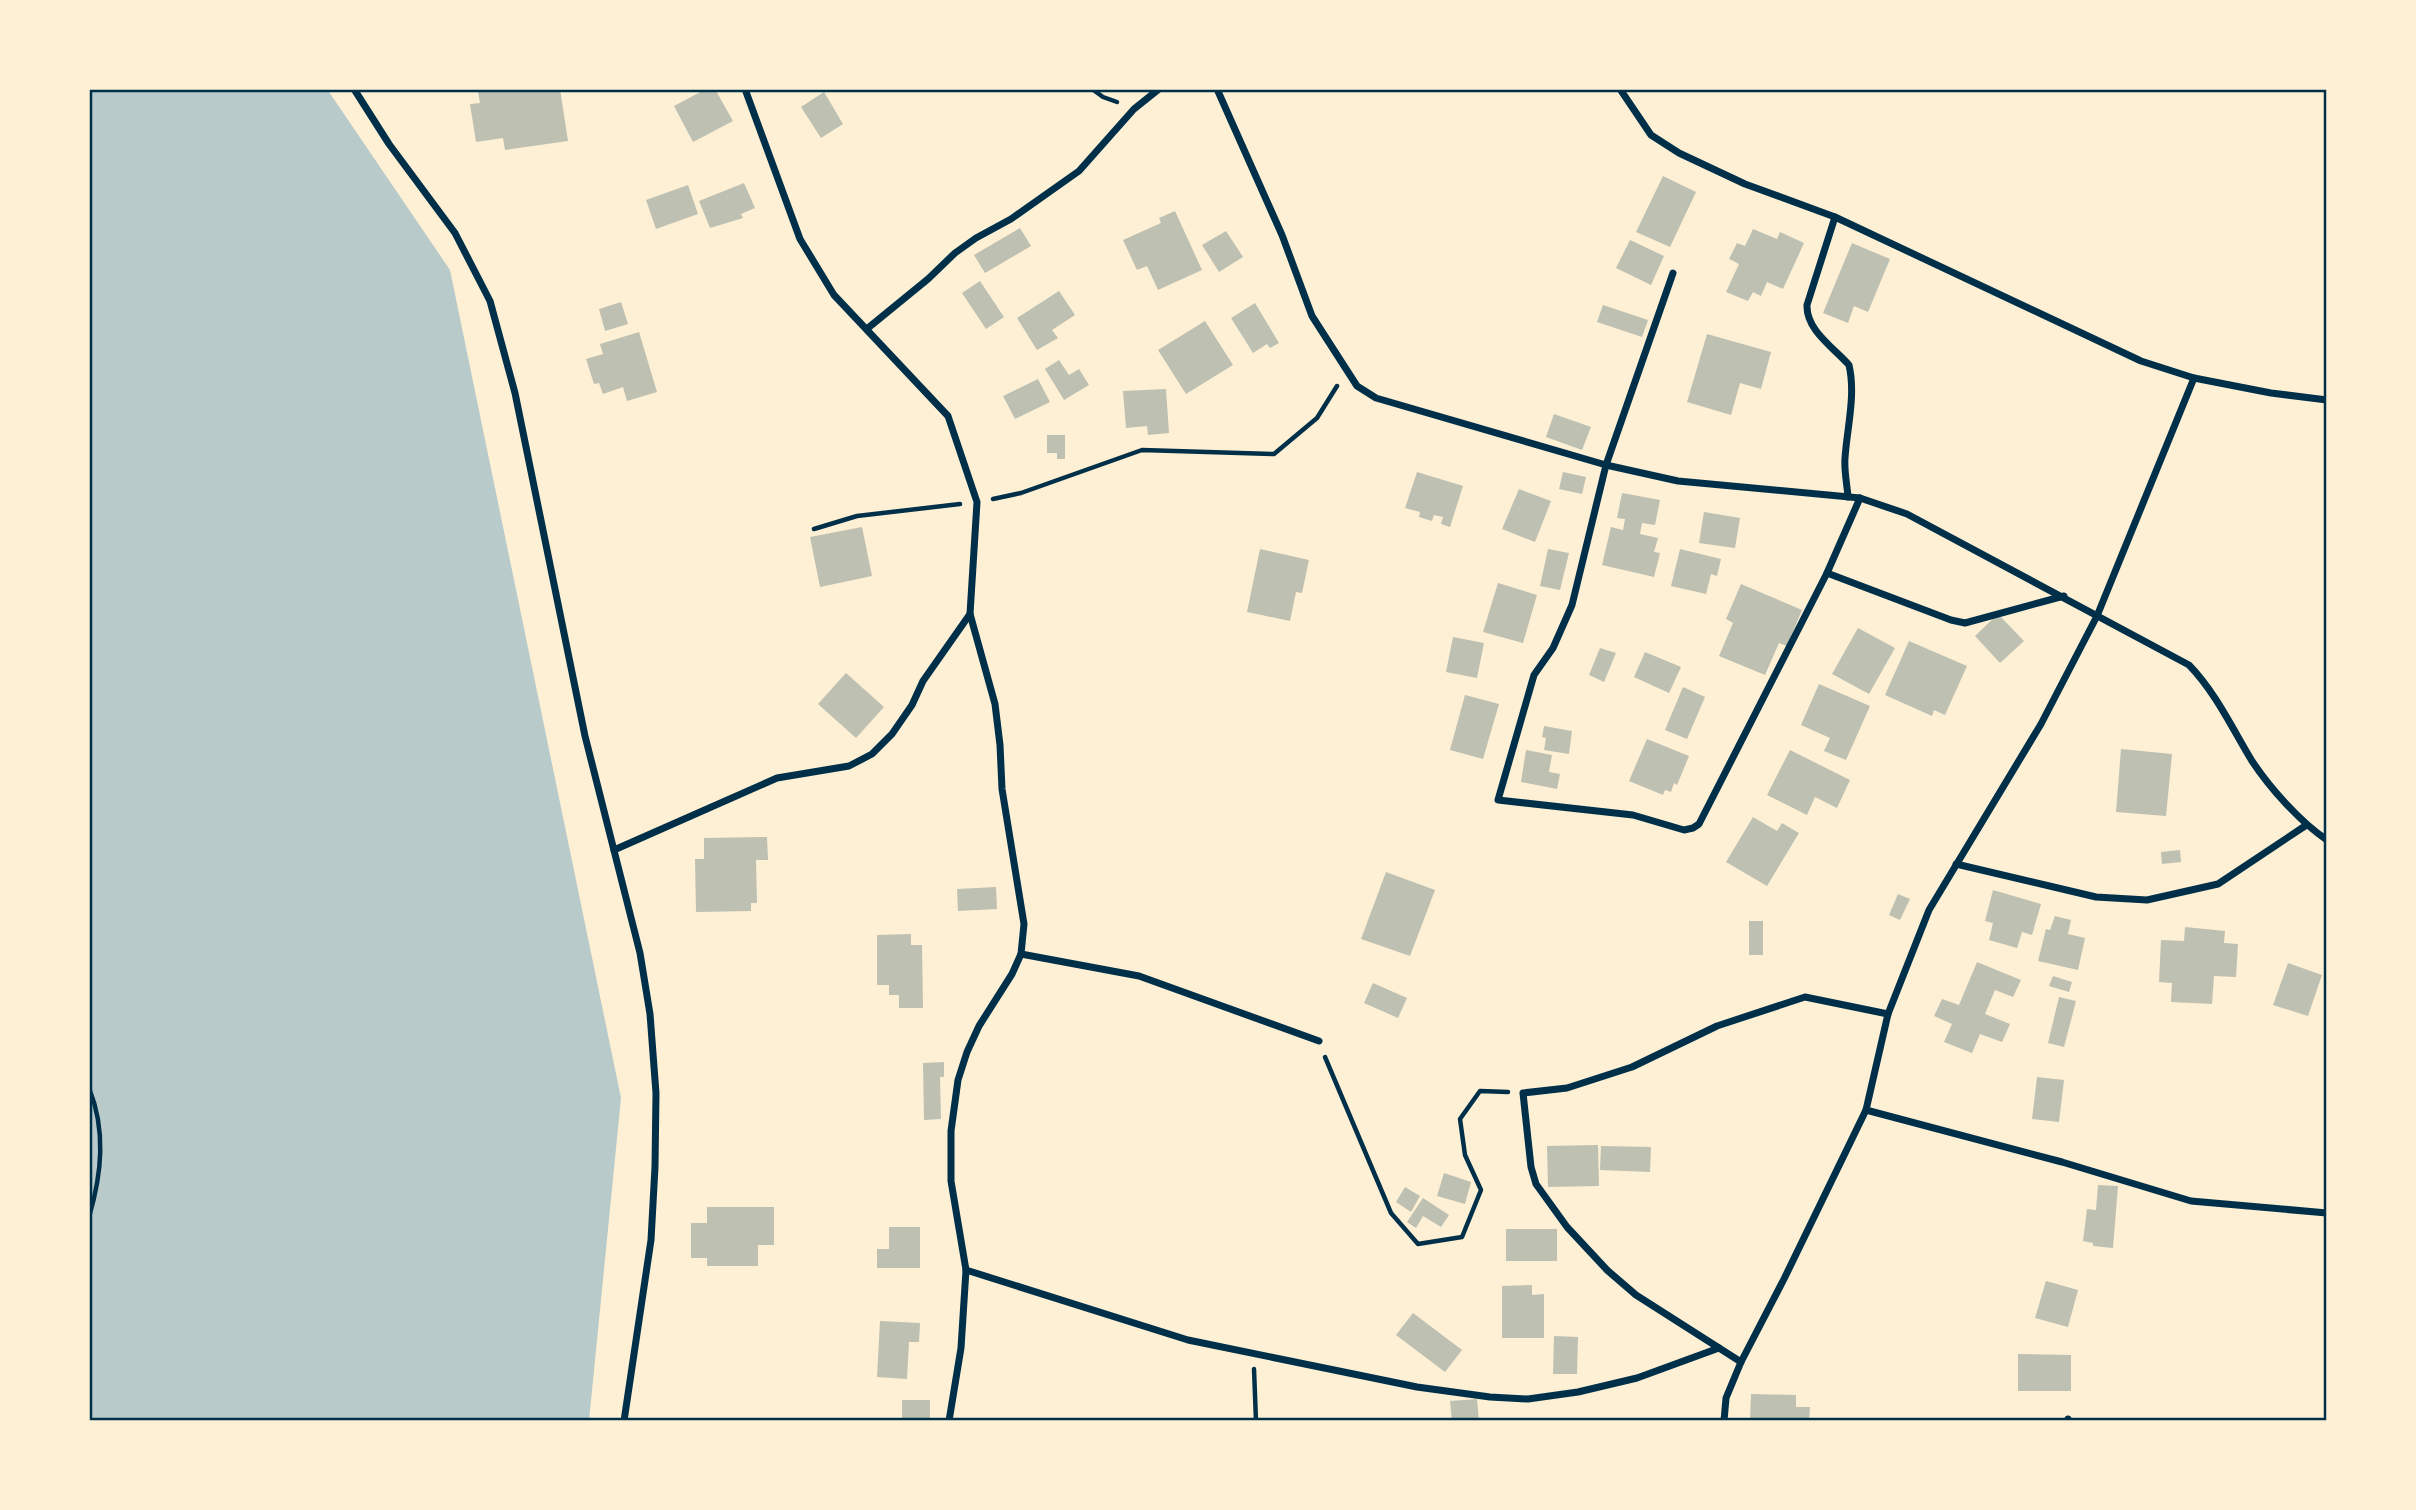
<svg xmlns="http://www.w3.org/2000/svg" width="2416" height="1510" font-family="'Roboto Condensed',sans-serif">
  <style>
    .green { fill: #b9caca }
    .building { fill: #bec0b2 }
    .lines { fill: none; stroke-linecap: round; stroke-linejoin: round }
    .path { stroke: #003049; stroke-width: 4.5 }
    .minor { stroke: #003049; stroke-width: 7 }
    .neatline { fill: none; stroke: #003049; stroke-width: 2.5 }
  </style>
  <rect width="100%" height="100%" fill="#fdf0d5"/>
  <!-- green -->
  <path class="green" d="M 89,89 L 327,89 L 450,270 L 621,1098 L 589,1421 L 89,1421 Z"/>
  <!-- building -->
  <g class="building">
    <path d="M 495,89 L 560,89 L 568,141 L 505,150 L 503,138 L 476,142 L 470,104 L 480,103 L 478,92 Z"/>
    <path d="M 706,89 L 715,89 L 733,121 L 693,142 L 674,106 Z"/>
    <path d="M 824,92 L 843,124 L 821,138 L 801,107 Z"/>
    <path d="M 1663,176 L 1696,192 L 1670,247 L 1636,232 Z"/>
    <path d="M 744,183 L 755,208 L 741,214 L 743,218 L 710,228 L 699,201 Z"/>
    <path d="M 688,185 L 698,214 L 656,229 L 646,200 Z"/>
    <path d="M 1175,211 L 1202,270 L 1158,290 L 1147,266 L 1137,270 L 1123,240 L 1161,223 L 1159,218 Z"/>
    <path d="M 1020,228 L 1031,246 L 985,273 L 974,255 Z"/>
    <path d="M 1753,229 L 1777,239 L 1780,232 L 1804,243 L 1783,289 L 1767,282 L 1761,296 L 1753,292 L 1748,301 L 1726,292 L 1739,264 L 1729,259 L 1737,243 L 1745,246 Z"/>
    <path d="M 1226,231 L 1243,257 L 1219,272 L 1202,245 Z"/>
    <path d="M 1630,240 L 1664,256 L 1651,285 L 1616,268 Z"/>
    <path d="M 1852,243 L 1890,259 L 1868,312 L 1854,306 L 1848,323 L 1823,313 Z"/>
    <path d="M 980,281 L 1004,317 L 986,329 L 962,293 Z"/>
    <path d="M 1059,291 L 1075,315 L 1052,330 L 1058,338 L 1037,350 L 1017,318 Z"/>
    <path d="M 621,302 L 628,324 L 605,331 L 599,309 Z"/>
    <path d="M 1255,303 L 1279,343 L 1270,348 L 1267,344 L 1253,353 L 1231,318 Z"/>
    <path d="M 1603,305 L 1648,320 L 1642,337 L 1597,322 Z"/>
    <path d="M 1205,321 L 1233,365 L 1186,394 L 1158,350 Z"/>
    <path d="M 639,332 L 657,392 L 627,401 L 623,387 L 603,394 L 599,383 L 594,384 L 586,359 L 603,354 L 600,344 Z"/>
    <path d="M 1707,334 L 1771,352 L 1761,389 L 1740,383 L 1731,415 L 1687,402 Z"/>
    <path d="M 1059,360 L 1069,375 L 1079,369 L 1089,385 L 1064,400 L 1045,369 Z"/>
    <path d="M 1038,379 L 1050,402 L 1015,419 L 1003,396 Z"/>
    <path d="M 1166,389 L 1169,433 L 1148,435 L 1147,426 L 1126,428 L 1123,391 Z"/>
    <path d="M 1554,414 L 1591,427 L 1582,450 L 1546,437 Z"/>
    <path d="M 1047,435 L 1065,435 L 1065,459 L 1057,459 L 1057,453 L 1047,453 Z"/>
    <path d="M 1417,472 L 1463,486 L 1450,527 L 1441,524 L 1443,517 L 1434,515 L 1432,521 L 1419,517 L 1420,512 L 1405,508 Z"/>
    <path d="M 1563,472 L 1586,477 L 1582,494 L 1559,489 Z"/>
    <path d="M 1519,489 L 1551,501 L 1535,542 L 1502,529 Z"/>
    <path d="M 1622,493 L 1660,500 L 1655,525 L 1642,523 L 1640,534 L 1658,538 L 1654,552 L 1660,553 L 1654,577 L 1602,565 L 1611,527 L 1623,530 L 1625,519 L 1617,518 Z"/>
    <path d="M 1704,512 L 1740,518 L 1735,548 L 1699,543 Z"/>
    <path d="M 862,527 L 872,576 L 820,587 L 810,537 Z"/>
    <path d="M 1260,549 L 1309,560 L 1302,593 L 1296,592 L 1290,621 L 1247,612 Z"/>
    <path d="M 1548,549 L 1569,553 L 1560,590 L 1540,586 Z"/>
    <path d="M 1680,549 L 1721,559 L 1717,576 L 1711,574 L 1706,594 L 1671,586 Z"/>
    <path d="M 1498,583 L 1537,595 L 1523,643 L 1483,632 Z"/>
    <path d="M 1741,584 L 1802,610 L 1787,646 L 1779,643 L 1765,675 L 1719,656 L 1733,623 L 1726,619 Z"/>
    <path d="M 1998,614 L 2024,641 L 2000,663 L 1975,636 Z"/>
    <path d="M 1858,628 L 1895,648 L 1869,694 L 1832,674 Z"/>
    <path d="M 1453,637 L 1484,643 L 1477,678 L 1446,672 Z"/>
    <path d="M 1909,641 L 1967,666 L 1945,715 L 1934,710 L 1932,716 L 1885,695 Z"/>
    <path d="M 1600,648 L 1616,653 L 1604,682 L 1589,675 Z"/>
    <path d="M 1645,652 L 1681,667 L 1669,693 L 1634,677 Z"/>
    <path d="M 846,673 L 884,707 L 856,738 L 818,704 Z"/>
    <path d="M 1819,684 L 1870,706 L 1846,760 L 1824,751 L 1830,738 L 1801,725 Z"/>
    <path d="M 1683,687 L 1705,697 L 1687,739 L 1665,730 Z"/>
    <path d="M 1465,695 L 1499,704 L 1483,759 L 1450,750 Z"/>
    <path d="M 1544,726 L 1572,731 L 1569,754 L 1544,750 L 1546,738 L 1542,737 Z"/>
    <path d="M 1647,739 L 1689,756 L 1677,785 L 1674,783 L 1671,792 L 1665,790 L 1663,795 L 1629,781 Z"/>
    <path d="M 2121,749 L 2172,754 L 2166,816 L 2116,812 Z"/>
    <path d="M 1526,750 L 1552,755 L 1549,772 L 1560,774 L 1557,789 L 1521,782 Z"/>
    <path d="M 1790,750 L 1850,780 L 1837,808 L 1815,797 L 1807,815 L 1767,795 Z"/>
    <path d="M 1753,817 L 1777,831 L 1782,823 L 1799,833 L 1767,886 L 1726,862 Z"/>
    <path d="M 767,837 L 768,860 L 756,860 L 757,903 L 751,903 L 751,911 L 696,912 L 695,859 L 704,859 L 704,838 Z"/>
    <path d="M 2180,850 L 2181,862 L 2162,864 L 2161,852 Z"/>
    <path d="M 1386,872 L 1435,890 L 1410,956 L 1361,939 Z"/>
    <path d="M 996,887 L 997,909 L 958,911 L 957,889 Z"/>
    <path d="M 1993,890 L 2041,904 L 2032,935 L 2022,932 L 2017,948 L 1989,940 L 1993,923 L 1985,921 Z"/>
    <path d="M 1898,894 L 1910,899 L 1900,920 L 1889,915 Z"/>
    <path d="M 2055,916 L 2071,920 L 2068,934 L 2085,938 L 2078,970 L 2038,961 L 2046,929 L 2050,930 Z"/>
    <rect x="1749" y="921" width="14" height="34"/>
    <path d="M 2185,927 L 2225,931 L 2224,943 L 2238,944 L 2236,977 L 2214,976 L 2212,1004 L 2171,1002 L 2172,983 L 2159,982 L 2161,940 L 2184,941 Z"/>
    <path d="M 911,934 L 911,945 L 922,945 L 923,1008 L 899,1008 L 899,995 L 889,995 L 889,985 L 877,985 L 877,935 Z"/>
    <path d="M 1977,962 L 2021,980 L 2013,997 L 1995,990 L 1985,1014 L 2010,1024 L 2002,1042 L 1980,1034 L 1972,1053 L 1944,1042 L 1952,1024 L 1934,1016 L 1942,999 L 1959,1005 Z"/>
    <path d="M 2288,963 L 2322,975 L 2308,1016 L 2273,1005 Z"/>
    <path d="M 2053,976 L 2072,982 L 2069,992 L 2049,986 Z"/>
    <path d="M 1373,983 L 1407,998 L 1398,1018 L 1364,1003 Z"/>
    <path d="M 2059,997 L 2076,1001 L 2064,1047 L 2048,1043 Z"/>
    <path d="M 944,1062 L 944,1077 L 940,1077 L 941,1119 L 924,1120 L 923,1063 Z"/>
    <path d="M 2037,1077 L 2064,1080 L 2059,1122 L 2032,1119 Z"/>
    <path d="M 1598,1145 L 1599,1186 L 1548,1187 L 1547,1146 Z"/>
    <path d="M 1601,1146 L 1651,1147 L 1650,1172 L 1600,1170 Z"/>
    <path d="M 1444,1173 L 1471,1182 L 1465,1204 L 1437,1196 Z"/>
    <path d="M 2098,1185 L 2118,1186 L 2113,1248 L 2093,1246 L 2093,1243 L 2083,1241 L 2087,1209 L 2096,1210 Z"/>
    <path d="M 1405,1187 L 1420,1196 L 1411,1212 L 1396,1202 Z"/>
    <path d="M 1423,1198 L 1449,1215 L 1441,1227 L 1423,1216 L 1416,1228 L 1407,1222 Z"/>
    <path d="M 707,1207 L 774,1207 L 774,1245 L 758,1245 L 758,1266 L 707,1266 L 707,1258 L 691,1258 L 691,1223 L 707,1223 Z"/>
    <path d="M 889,1227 L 920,1227 L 920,1268 L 877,1268 L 877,1249 L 889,1249 Z"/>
    <rect x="1506" y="1229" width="51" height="32"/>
    <path d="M 2046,1281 L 2078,1290 L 2068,1327 L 2035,1318 Z"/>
    <path d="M 1532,1285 L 1532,1295 L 1544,1294 L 1544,1338 L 1502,1338 L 1502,1286 Z"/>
    <path d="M 1413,1313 L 1462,1350 L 1445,1372 L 1396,1335 Z"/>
    <path d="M 880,1321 L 920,1323 L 919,1342 L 909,1342 L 907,1379 L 877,1377 Z"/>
    <path d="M 1554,1336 L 1578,1337 L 1577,1374 L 1553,1374 Z"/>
    <path d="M 2018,1354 L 2071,1355 L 2071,1391 L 2018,1391 Z"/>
    <path d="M 1751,1394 L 1796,1395 L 1796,1407 L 1810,1407 L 1809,1421 L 1750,1421 Z"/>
    <path d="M 1477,1399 L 1479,1421 L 1452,1421 L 1450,1401 Z"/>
    <rect x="902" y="1400" width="28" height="21"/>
  </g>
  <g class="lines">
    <!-- path -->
    <g class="path">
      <path d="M 1092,89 L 1103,97 L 1117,102"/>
      <path d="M 993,499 L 1021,493 L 1142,450 L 1274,454 L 1317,418 L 1337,386"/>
      <path d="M 814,529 L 857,516 L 960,504"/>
      <path d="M 1325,1057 L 1391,1213 L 1418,1244 L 1462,1237 L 1481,1190 L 1465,1155 L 1460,1119 L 1480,1091 L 1508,1092"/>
      <path d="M 89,1088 C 106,1130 102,1173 89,1217"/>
      <path d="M 1254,1369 L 1256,1421"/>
    </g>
    <!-- minor -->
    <g class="minor">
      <path d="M 354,89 L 389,144 L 455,233 L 490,301 L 515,393 L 585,736 L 640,953 L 650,1014 L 656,1093 L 655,1167 L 651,1240 L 624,1421"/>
      <path d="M 745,89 L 800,239 L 834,295 L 948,416 L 977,502 L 970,614 L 995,704 L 1000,745 L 1002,789 L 1024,924 L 1021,954 L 1012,974 L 979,1026 L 967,1052 L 958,1080 L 951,1131 L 951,1181 L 966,1270 L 961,1348 L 949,1421"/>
      <path d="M 1217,89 L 1282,235 L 1312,316 L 1357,386 L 1376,398 L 1606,465 L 1678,481 L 1860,498 L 1907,514 L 2189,665 C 2216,693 2232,728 2252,761 C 2270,788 2300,822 2327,840"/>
      <path d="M 1620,89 L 1651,135 L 1679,153 L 1745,184 L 1835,217 L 2141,361 L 2194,378 L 2271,393 L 2327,400"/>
      <path d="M 1835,217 L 1807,305 C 1806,330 1833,347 1849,365 C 1856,395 1847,428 1845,458 C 1844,471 1847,484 1848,497"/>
      <path d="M 1673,273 L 1606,465 L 1572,605 L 1553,648 L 1534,675 L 1498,800 L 1633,815 L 1684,830 L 1693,828 L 1699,824 L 1827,573 L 1860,498"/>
      <path d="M 868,328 L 928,279 L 955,253 L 976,238 L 1011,219 L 1079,171 L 1134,109 L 1159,89"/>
      <path d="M 1827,573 L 1951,620 L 1965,623 L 2064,596"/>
      <path d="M 614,850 L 777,778 L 849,766 L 872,754 L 892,734 L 912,705 L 923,681 L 970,614"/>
      <path d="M 1956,864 L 2096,897 L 2147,900 L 2218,884 L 2305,826"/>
      <path d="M 1021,954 L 1139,976 L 1319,1041"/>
      <path d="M 1866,1110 L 2062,1162 L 2191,1201 L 2327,1213"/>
      <path d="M 966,1270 L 1188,1340 L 1417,1387 L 1490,1397 L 1528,1399 L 1578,1392 L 1637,1378 L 1719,1348"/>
      <path d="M 1741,1362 L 1636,1295 L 1607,1270 L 1567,1227 L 1536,1184 L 1531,1167 L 1523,1093 L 1567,1088 L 1632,1067 L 1717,1026 L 1805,997 L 1888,1014"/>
      <path d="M 1724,1421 L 1726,1398 L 1741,1362 L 1784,1279 L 1866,1110 L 1888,1014 L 1929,910 L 2041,724 L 2097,616 L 2194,378"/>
      <path d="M 2068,1421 L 2068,1419"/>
    </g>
  </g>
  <!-- border -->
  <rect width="2416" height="1510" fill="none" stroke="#fdf0d5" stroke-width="182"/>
  <rect x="91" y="91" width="2234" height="1328" class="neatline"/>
</svg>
